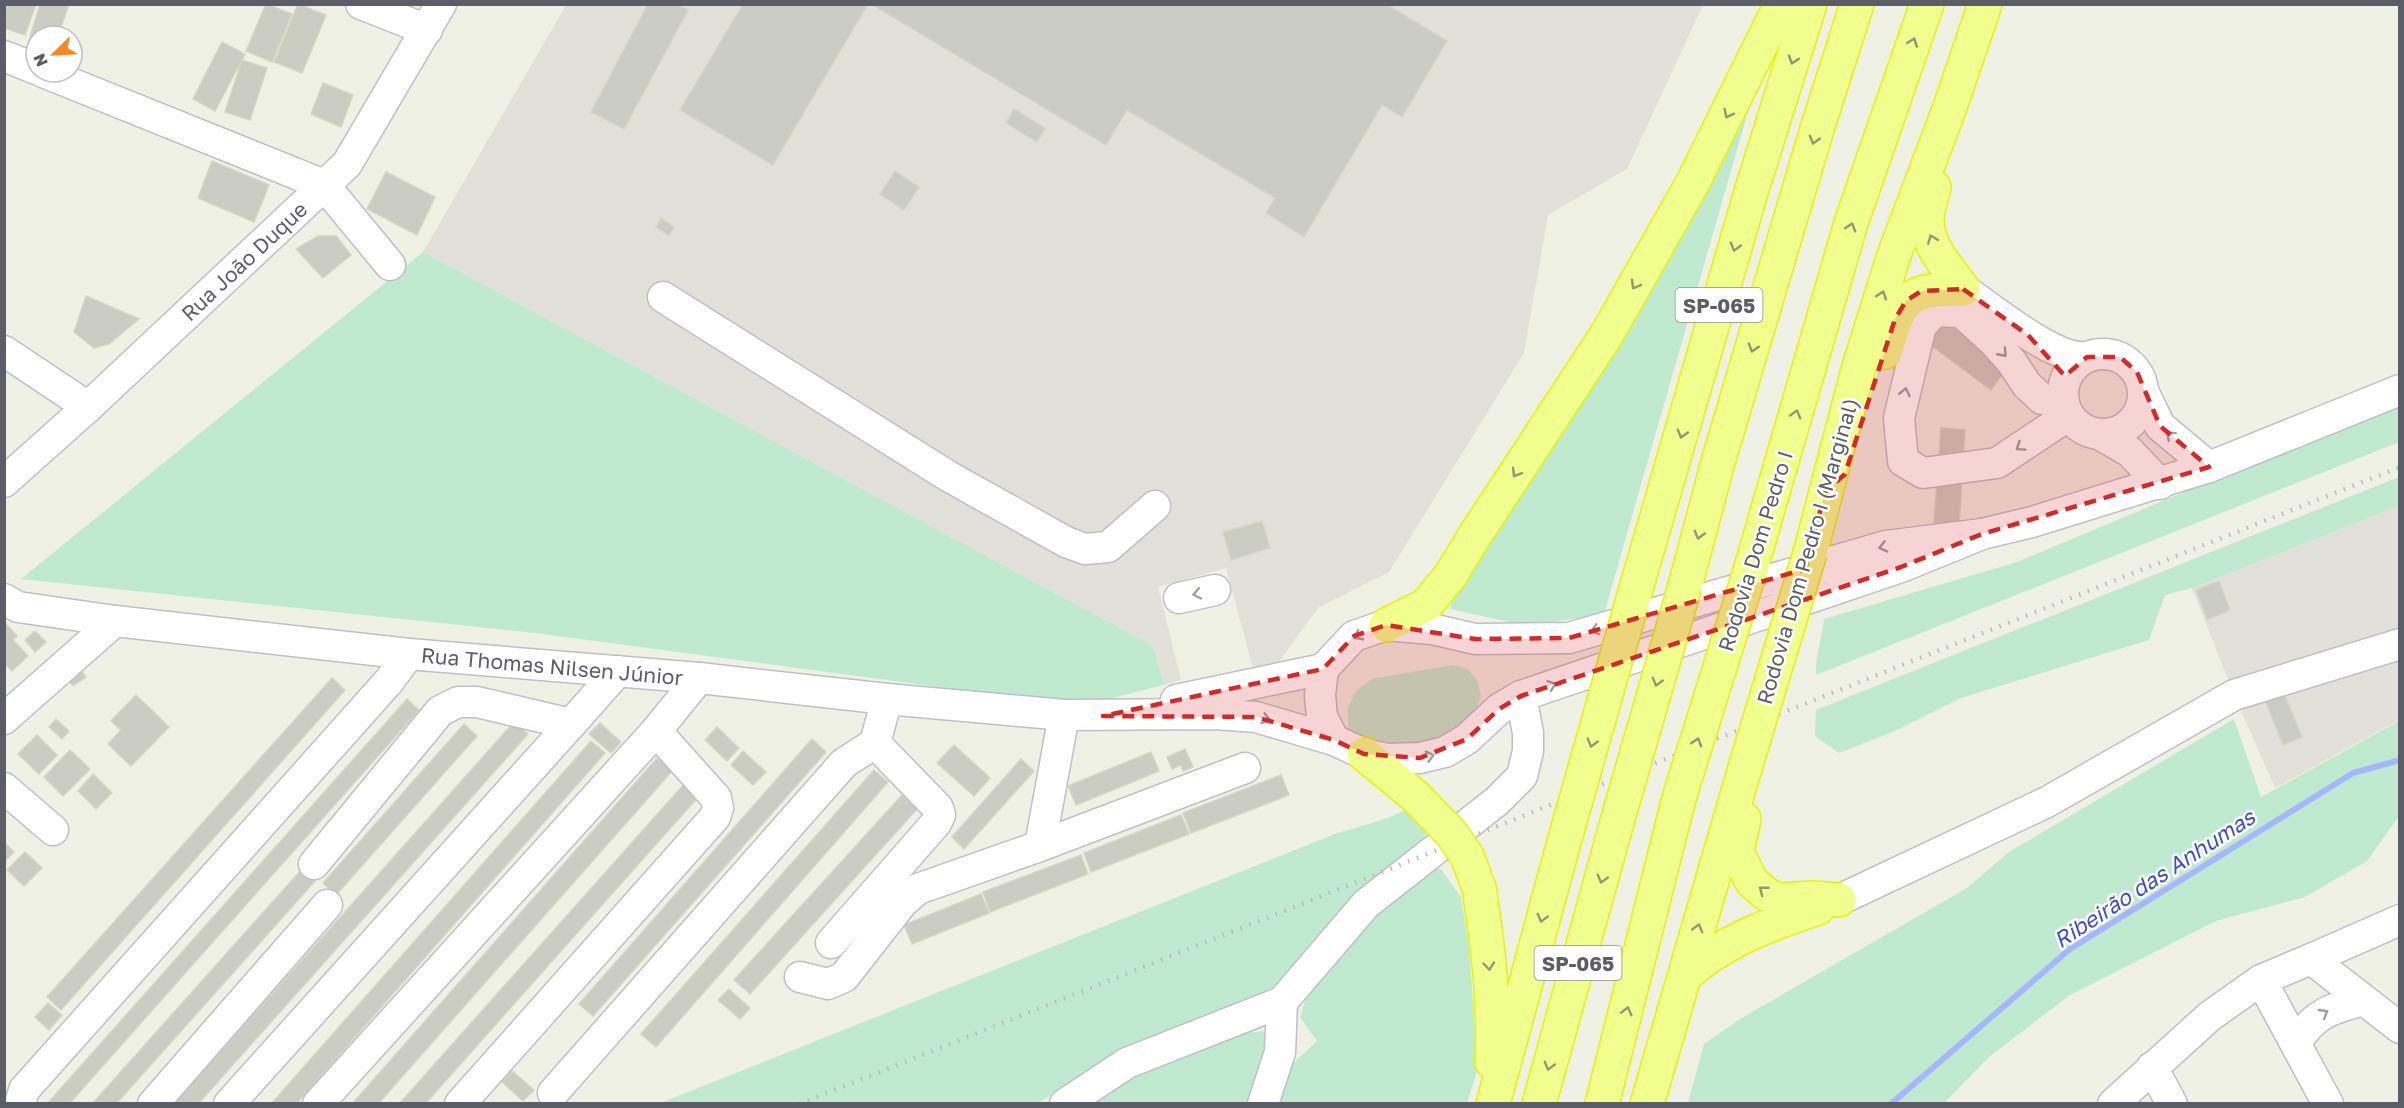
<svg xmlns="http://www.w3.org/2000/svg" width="2404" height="1108" font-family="'Golos Text',sans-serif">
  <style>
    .industrial { fill: #e1e1d9 }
    .green { fill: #bfead0 }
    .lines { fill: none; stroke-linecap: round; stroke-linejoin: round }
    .stream { stroke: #a7b7ff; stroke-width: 6 }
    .building { fill: #cbccc2; stroke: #d5d6c3; stroke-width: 1.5 }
    .minor-casing { stroke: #bfbfc7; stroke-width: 33 }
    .highway-casing { stroke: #e5f600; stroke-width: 36 }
    .minor { stroke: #fff; stroke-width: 30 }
    .highway { stroke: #f1ff8e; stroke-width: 33 }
    .rail { stroke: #bababb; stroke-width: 4.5; stroke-dasharray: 1.5 8; stroke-linecap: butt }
    .highway-bridge-casing { stroke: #e5f600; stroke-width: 36; stroke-linecap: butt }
    .highway-bridge { stroke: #f1ff8e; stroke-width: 33 }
    .oneway { stroke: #919675 }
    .oneway2 { stroke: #9e9ea4 }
    .marked { fill: #d62828; fill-opacity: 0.2; stroke: #d62828; stroke-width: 4.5; stroke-dasharray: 12 8; stroke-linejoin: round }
    .labels { text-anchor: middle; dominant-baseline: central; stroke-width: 5; stroke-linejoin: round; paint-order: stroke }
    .shield { fill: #fff; stroke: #8e8e95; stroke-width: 1.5 }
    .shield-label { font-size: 20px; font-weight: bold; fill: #5d5d67 }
    .street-label { font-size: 21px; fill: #5d5d67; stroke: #fff }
    .water-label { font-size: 22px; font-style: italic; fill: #3c4ccf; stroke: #fff }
  </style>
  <rect width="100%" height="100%" fill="#eff1e5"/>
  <!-- industrial -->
  <g class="industrial">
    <path d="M 566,5 L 1703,5 L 1627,169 L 1548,215 L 1524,353 L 1389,572 L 1318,608 L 1278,663 L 1253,668 L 1226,568 L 1158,587 L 1181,680 L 1164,685 L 1153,646 L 423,252 Z"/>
    <path d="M 2399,506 L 2399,720 L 2275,788 L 2234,695 L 2192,588 Z"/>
  </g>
  <!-- green -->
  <g class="green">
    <path d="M 1759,73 L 1604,614 L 1546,623 L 1514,623 L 1450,609 L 1455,587 Z"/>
    <path d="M 423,252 L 1153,646 L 1164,685 L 1081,706 L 535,633 L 21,579 Z"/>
    <path d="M 2399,402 L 2399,442 L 1816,675 C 1815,656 1822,638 1824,619 L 2017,562 Z"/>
    <path d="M 2399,477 L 2399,506 L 2192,588 L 2165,595 L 2149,640 L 1961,698 L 1895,731 L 1839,753 L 1815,736 L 1816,710 Z"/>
    <path d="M 1452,665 L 1468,669 L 1478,682 L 1481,696 L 1475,713 L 1455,729 L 1418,747 L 1357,743 L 1348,726 L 1348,707 L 1356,691 L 1372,679 Z"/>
    <path d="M 2234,719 L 2261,797 L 2399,721 L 2399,816 L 2367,861 L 2305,897 L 2216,921 L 2070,995 L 1989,1057 L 1944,1103 L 1688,1103 L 1704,1044 L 1740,1019 L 1967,888 L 2009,852 Z"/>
    <path d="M 1405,810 L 1427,833 L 1399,868 L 1279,994 L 1128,1053 L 1037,1103 L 658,1104 L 1335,834 L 1388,818 Z"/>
    <path d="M 1440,868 L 1461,897 L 1469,947 L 1478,1068 L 1467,1103 L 1273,1104 L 1286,1070 L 1317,1041 L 1300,1017 L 1309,988 L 1398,885 Z"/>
    <path d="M 1270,1031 L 1260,1103 L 1080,1104 L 1134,1059 L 1233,1033 Z"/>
  </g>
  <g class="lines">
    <!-- stream -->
    <path class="stream" d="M 1891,1104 L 2070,949 L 2353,773 L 2400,760"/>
  </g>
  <!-- building -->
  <g class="building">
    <path d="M 8,4 L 36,4 L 25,35 L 4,28 L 4,14 Z"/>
    <path d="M 40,4 L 69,4 L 58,36 L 36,36 L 36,39 L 30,37 Z"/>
    <path d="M 266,4 L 292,14 L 272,62 L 246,51 Z"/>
    <path d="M 298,4 L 326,15 L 302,73 L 274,62 Z"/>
    <path d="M 648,4 L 677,4 L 688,10 L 624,129 L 591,112 Z"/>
    <path d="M 743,4 L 868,4 L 773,165 L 680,110 Z"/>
    <path d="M 871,4 L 1386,4 L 1447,41 L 1402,117 L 1382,105 L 1304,237 L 1266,213 L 1275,198 L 1127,110 L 1106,145 Z"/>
    <path d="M 222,42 L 245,54 L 215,111 L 193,99 Z"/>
    <path d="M 242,60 L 267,68 L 250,120 L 225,112 Z"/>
    <path d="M 323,83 L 353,95 L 341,127 L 311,114 Z"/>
    <path d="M 1014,109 L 1045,128 L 1037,142 L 1006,123 Z"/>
    <path d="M 212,161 L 269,185 L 254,222 L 198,198 Z"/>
    <path d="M 895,171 L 919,187 L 904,210 L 880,194 Z"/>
    <path d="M 386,172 L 435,197 L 417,235 L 367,209 Z"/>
    <path d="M 661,218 L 674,227 L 669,236 L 656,227 Z"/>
    <path d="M 318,236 L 336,236 L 351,255 L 323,278 L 296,249 Z"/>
    <path d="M 86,296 L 139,319 L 109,344 L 94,348 L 74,332 Z"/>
    <path d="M 1943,320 L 2007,368 L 1991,390 L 1927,342 Z"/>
    <path d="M 1941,428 L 1965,430 L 1959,525 L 1934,523 Z"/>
    <path d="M 1262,521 L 1270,548 L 1231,560 L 1223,532 Z"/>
    <path d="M 2219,581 L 2230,610 L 2207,620 L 2196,590 Z"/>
    <path d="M 5,623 L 17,636 L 13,640 L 28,656 L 12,671 L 4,663 Z"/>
    <path d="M 35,631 L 46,642 L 35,652 L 25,640 Z"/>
    <path d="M 80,669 L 86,677 L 73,686 L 67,678 Z"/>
    <path d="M 332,678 L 345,690 L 61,1010 L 47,997 Z"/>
    <path d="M 2284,693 L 2302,737 L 2283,745 L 2265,700 Z"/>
    <path d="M 136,695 L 169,727 L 131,766 L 108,744 L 121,730 L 111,721 Z"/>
    <path d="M 407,699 L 419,710 L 69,1104 L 47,1104 Z"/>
    <path d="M 56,719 L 69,731 L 62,739 L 49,727 Z"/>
    <path d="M 514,722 L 528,734 L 198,1104 L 174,1104 Z"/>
    <path d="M 600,723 L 621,742 L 611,753 L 589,734 Z"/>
    <path d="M 464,724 L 477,736 L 336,895 L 323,883 Z"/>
    <path d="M 717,727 L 739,748 L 727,761 L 705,740 Z"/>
    <path d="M 37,735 L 57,755 L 39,774 L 18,754 Z"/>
    <path d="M 812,739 L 826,752 L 593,1016 L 579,1004 Z"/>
    <path d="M 591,741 L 605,753 L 296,1104 L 271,1104 Z"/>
    <path d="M 954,745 L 990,778 L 974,796 L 937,763 Z"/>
    <path d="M 1185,749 L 1193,767 L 1183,771 L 1181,765 L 1172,769 L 1167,757 Z"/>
    <path d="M 70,750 L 90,769 L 63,796 L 44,777 Z"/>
    <path d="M 743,751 L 766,772 L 753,785 L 731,765 Z"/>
    <path d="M 1151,752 L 1159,771 L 1076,805 L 1068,786 Z"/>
    <path d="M 657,758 L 672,771 L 378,1104 L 352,1104 Z"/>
    <path d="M 1021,759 L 1034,771 L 964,849 L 952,837 Z"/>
    <path d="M 874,770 L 888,782 L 656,1047 L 641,1034 Z"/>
    <path d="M 93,774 L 112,793 L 96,809 L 78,791 Z"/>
    <path d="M 1281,775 L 1289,795 L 1191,833 L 1183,813 Z"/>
    <path d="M 685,783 L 699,796 L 425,1104 L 399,1104 Z"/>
    <path d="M 902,795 L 917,809 L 750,994 L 734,980 Z"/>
    <path d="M 1181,815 L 1189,834 L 1091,872 L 1084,853 Z"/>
    <path d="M 4,842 L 14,852 L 4,862 Z"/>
    <path d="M 25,852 L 42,868 L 24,886 L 7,870 Z"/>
    <path d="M 1081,855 L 1088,874 L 990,912 L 983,892 Z"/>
    <path d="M 302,869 L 315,881 L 116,1104 L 92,1104 Z"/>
    <path d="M 981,894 L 989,913 L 912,944 L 904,925 Z"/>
    <path d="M 729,989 L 750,1008 L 740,1019 L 718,1000 Z"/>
    <path d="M 48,1003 L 62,1015 L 49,1030 L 35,1017 Z"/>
    <path d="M 512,1071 L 534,1090 L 523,1101 L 502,1082 Z"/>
  </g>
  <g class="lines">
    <defs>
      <g id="minor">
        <path d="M 361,4 L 427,30"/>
        <path d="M 4,56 L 36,69"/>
        <path d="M 43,72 L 324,185 L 390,265"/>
        <path d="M 1963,289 C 1990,307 2056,362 2087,357"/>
        <path d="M 663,297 L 948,476 L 1066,542 L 1085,549 L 1108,547 L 1155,506"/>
        <path d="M 4,351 L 88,407"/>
        <circle cx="2103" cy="394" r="40"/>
        <path d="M 2144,393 L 2160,426 L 2209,467"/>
        <path d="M 2064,403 L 2042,399 L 2027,385 L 2011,361 L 1994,342 L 1961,312 L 1935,311 L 1921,326 L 1899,418 L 1903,461 L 1923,473 L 1997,463 L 2069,415"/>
        <path d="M 2101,435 L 2130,452 L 2160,484"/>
        <path d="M 4,482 L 88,407 L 347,164 L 441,4"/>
        <path d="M 1179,598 L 1215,590"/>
        <path d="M 4,599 L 18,607 L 115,621 L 409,654 L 699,678 L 887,699 L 1064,715 L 1216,714 L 1256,717 L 1334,740 L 1364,754 L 1387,759 L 1420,758 L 1445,752 L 1467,739 L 1499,709 L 1521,696 L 1901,567 L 1982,534"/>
        <path d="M 1323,669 L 1320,695 L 1322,717 L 1334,740"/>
        <path d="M 1176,700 L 1323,669 L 1354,636 L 1386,625 L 1432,629 L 1475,639 L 1569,638 L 1886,546 L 1982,534 L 2032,522 L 2209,467 L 2400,390"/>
        <path d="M 4,719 L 115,621"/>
        <path d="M 571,724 L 618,671"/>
        <path d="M 4,788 L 53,830"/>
        <path d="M 1040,846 L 1064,715"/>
        <path d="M 1839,900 L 2047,802 L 2234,695 L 2400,644"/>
        <path d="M 831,943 L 936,823 L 940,815 L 938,808 L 875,743"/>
        <path d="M 2311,959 L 2400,920"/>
        <path d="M 800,977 L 828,984 L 844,977 L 902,903 L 918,889 L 1040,846 L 1245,768"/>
        <path d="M 2261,980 L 2328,1104"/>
        <path d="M 2296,1043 C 2314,1013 2331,1009 2363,1000"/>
        <path d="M 2152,1067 L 2172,1104"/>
        <path d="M 553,1093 L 844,763 L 875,743 L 887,699"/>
        <path d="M 20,1104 L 24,1090 L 389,681 L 409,654"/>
        <path d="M 153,1104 L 327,905"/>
        <path d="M 229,1104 L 571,724 L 477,702 L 458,702 L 440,711 L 314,864"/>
        <path d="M 318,1104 L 656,731 L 699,678"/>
        <path d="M 460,1104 L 715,817 L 718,808 L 716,798 L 656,731"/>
        <path d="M 1065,1104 L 1127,1063 L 1282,1002 L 1366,904 L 1497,801 L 1522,776 L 1528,751 L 1528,733 L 1521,696"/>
        <path d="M 1263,1104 L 1280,1052 L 1282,1002"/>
        <path d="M 2113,1104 L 2210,1016 L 2261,980 L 2311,959 L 2400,1028"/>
      </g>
      <g id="highway">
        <path d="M 1934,187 C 1931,198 1927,210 1927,221 C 1927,246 1949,269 1963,289"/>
        <path d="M 1885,352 C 1901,298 1905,289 1963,289"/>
        <path d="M 1810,553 L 1858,370 L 1894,255 L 1950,107 L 1985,4"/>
        <path d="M 1750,571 L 1851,223 L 1927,4"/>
        <path d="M 1685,586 L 1718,462 L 1817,129 L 1857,4"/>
        <path d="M 1631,606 L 1751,192 L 1810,4"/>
        <path d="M 1386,625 L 1426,605 L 1450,576 L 1475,535 L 1607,334 L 1693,182 L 1781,4"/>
        <path d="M 1364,754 L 1415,796"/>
        <path d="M 1744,819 L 1737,852 L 1752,882 L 1765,893 L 1777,900 L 1813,898 L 1839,900"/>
        <path d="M 1479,888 C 1488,945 1495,1003 1492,1062"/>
        <path d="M 1685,976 C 1722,941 1770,924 1818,908"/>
        <path d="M 1493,1104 L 1564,842"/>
        <path d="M 1539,1104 L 1617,822"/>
        <path d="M 1602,1104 L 1679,798"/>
        <path d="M 1647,1104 L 1745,768"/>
      </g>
    </defs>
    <!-- minor casing -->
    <use href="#minor" class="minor-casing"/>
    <!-- highway casing -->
    <use href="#highway" class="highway-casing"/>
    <!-- minor -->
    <use href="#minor" class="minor"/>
    <!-- highway -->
    <use href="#highway" class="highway"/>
    <!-- rail -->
    <path class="rail" d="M 799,1104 L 2400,467"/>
    <defs>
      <g id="highway-bridge">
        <path d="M 1745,768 L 1810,553"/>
        <path d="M 1415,796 L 1451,833 L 1467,856 L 1479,888"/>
        <path d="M 1679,798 L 1750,571"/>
        <path d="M 1617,822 L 1685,586"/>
        <path d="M 1564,842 L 1631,606"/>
      </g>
    </defs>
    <!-- highway-bridge casing -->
    <use href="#highway-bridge" class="highway-bridge-casing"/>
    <!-- highway-bridge -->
    <use href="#highway-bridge" class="highway-bridge"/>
  </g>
  <!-- one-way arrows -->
  <defs><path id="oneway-chevron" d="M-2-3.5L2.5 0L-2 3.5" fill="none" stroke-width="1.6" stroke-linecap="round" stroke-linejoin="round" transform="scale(1.5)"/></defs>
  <g class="oneway">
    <use href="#oneway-chevron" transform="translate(1913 42) rotate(-69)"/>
    <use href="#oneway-chevron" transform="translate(1793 60) rotate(108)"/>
    <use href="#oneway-chevron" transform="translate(1728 114) rotate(117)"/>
    <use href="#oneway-chevron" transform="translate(1814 140) rotate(106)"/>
    <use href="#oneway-chevron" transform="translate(1851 227) rotate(-73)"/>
    <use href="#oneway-chevron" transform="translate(1932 239) rotate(-111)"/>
    <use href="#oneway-chevron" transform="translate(1735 247) rotate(106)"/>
    <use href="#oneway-chevron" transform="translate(1635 285) rotate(120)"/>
    <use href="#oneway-chevron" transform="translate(1882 295) rotate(-72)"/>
    <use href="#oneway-chevron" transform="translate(1753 348) rotate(107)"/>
    <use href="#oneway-chevron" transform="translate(1796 414) rotate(-74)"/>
    <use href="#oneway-chevron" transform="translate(1682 434) rotate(106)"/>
    <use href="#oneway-chevron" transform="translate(1516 473) rotate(121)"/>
    <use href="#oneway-chevron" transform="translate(1699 535) rotate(105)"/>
    <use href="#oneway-chevron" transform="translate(1657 682) rotate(106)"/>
    <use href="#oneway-chevron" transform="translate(1697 742) rotate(-73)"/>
    <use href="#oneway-chevron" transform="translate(1592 743) rotate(106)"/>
    <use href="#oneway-chevron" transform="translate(1602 879) rotate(106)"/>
    <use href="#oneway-chevron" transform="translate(1763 890) rotate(-142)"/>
    <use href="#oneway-chevron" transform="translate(1542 918) rotate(105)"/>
    <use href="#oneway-chevron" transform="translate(1698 928) rotate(-74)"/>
    <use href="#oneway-chevron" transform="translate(1489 966) rotate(85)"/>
    <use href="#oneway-chevron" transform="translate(1627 1011) rotate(-76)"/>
    <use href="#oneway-chevron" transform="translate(1549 1066) rotate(106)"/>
  </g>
  <g class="oneway2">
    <use href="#oneway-chevron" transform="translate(2003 353) rotate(48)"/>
    <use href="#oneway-chevron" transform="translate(1905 392) rotate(-77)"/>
    <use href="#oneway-chevron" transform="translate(2170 435) rotate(-138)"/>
    <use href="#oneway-chevron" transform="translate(2020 447) rotate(146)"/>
    <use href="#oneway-chevron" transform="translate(1883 547) rotate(167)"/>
    <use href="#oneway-chevron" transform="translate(1197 594) rotate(168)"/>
    <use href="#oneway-chevron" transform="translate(1595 630) rotate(164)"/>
    <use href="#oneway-chevron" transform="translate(1358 636) rotate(152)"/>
    <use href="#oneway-chevron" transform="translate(1552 685) rotate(-19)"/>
    <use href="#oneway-chevron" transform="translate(1266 719) rotate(16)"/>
    <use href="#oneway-chevron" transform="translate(1430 756) rotate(-14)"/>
    <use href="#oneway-chevron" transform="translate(2324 1013) rotate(-30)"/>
  </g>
  <!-- marked area -->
  <path class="marked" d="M 1963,289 L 2028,335 L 2065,376 L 2087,357 L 2120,357 L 2137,372 L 2160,426 L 2209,467 L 1982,534 L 1901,567 L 1521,696 L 1499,709 L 1467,739 L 1420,758 L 1364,754 L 1334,740 L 1256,717 L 1103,716 L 1323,669 L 1354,636 L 1386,625 L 1475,639 L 1569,638 L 1805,569 L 1825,492 L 1845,474 L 1895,319 L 1906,301 L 1921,291 Z"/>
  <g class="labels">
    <!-- shield labels -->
    <g class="shield">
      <rect x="1675.5" y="288" width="87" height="34" rx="4.5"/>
      <rect x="1534.5" y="946" width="87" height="34" rx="4.5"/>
    </g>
    <g class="shield-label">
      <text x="1719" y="305">SP-065</text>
      <text x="1578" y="963">SP-065</text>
    </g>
    <!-- street labels -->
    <g class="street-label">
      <text transform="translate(244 261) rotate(-43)">Rua João Duque</text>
      <text transform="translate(1755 551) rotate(-73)">Rodovia Dom Pedro I</text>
      <text transform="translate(1807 551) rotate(-74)">Rodovia Dom Pedro I (Marginal)</text>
      <text transform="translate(552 666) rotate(5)">Rua Thomas Nilsen Júnior</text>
    </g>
    <!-- water labels -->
    <g class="water-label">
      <text transform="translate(2154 878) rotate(-33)">Ribeirão das Anhumas</text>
    </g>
  </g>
  <!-- border -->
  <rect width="2404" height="1108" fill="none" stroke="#5d5d67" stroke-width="12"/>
  <!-- north arrow -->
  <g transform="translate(54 54) rotate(246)"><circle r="28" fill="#ffffff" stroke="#bebec2" stroke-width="1.5"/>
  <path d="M0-4.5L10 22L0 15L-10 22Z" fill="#fa8521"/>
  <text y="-9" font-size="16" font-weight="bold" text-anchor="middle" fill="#5d5d67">N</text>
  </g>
</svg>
